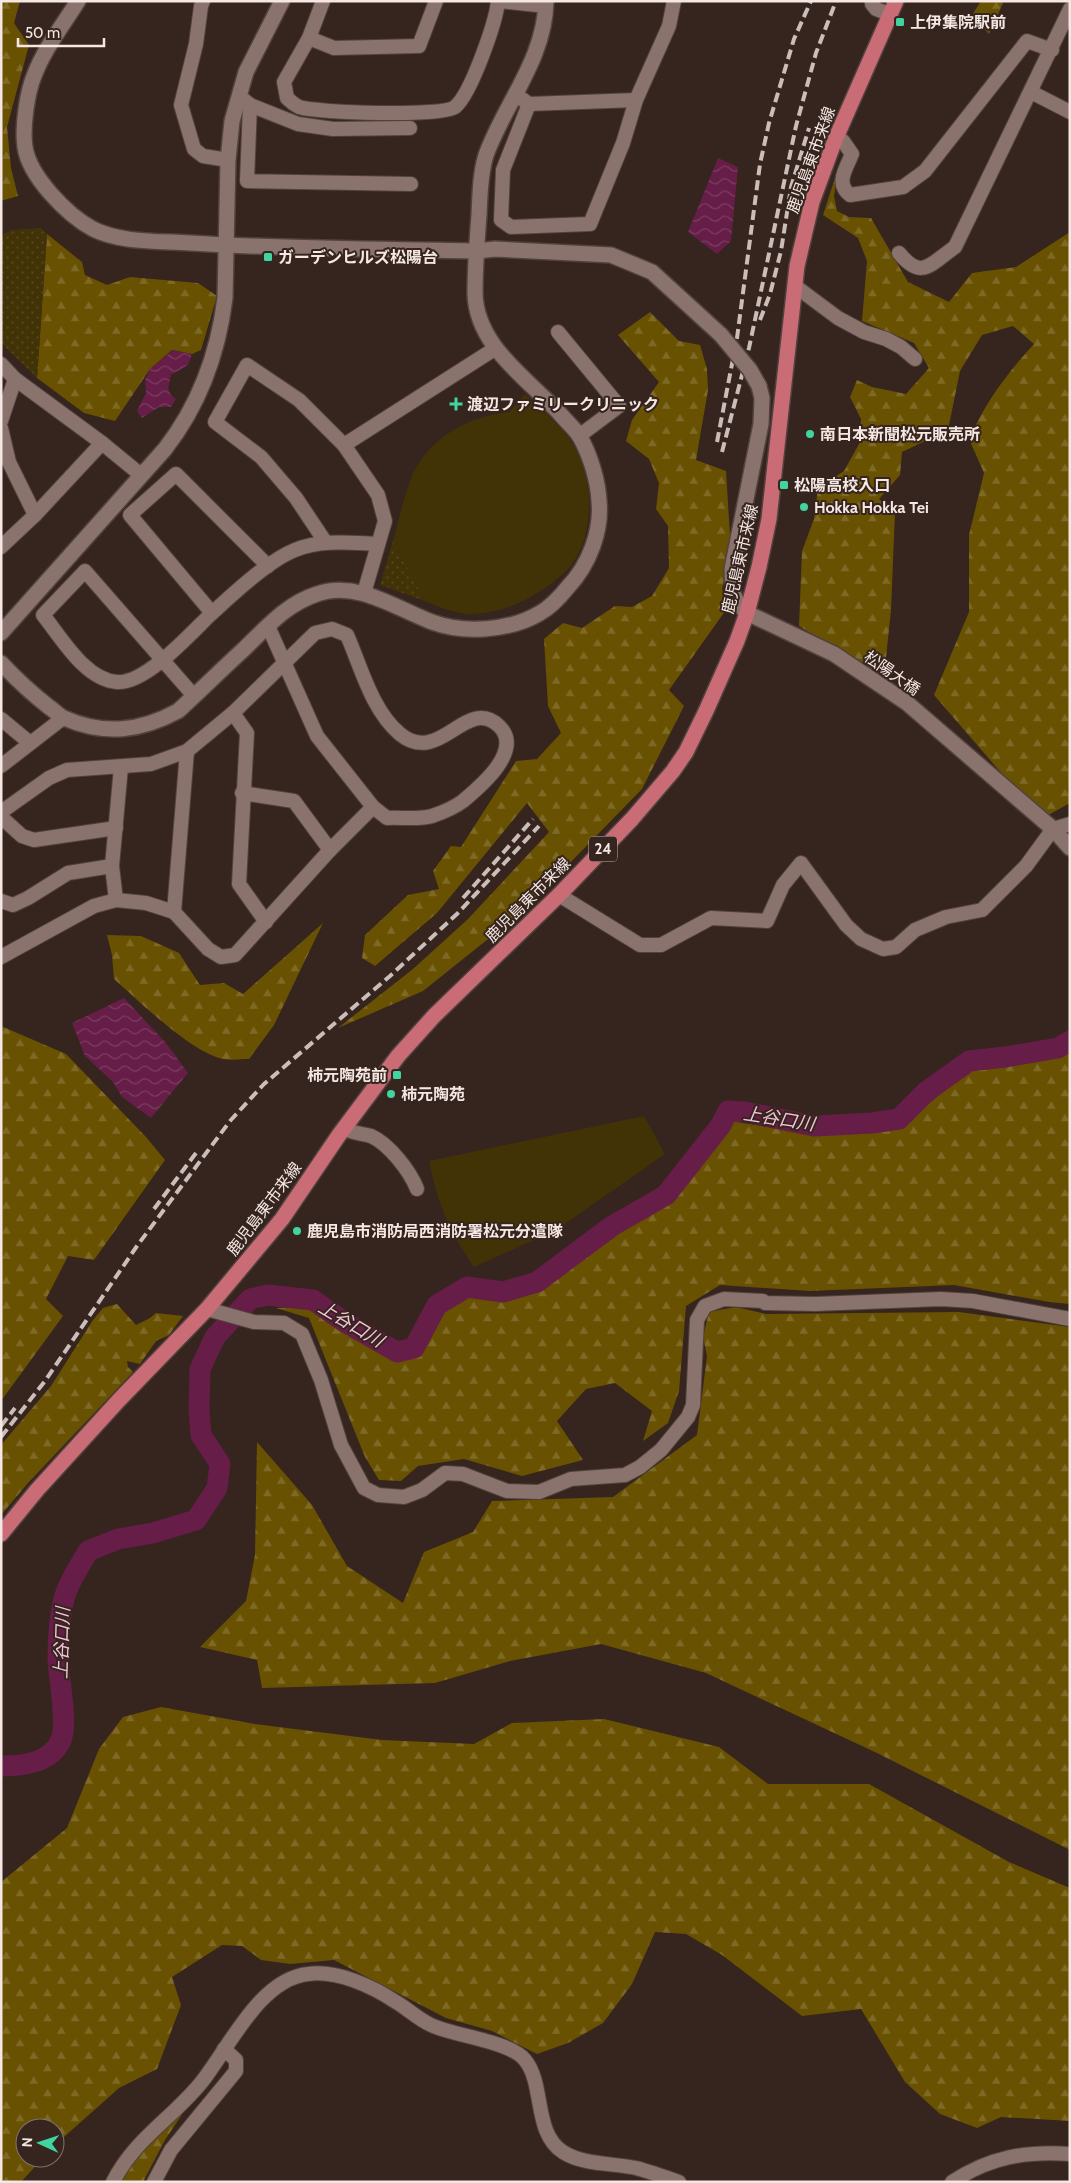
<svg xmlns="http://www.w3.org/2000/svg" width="1071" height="2183" font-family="Cabin,'Noto Sans JP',sans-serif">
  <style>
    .grass { fill: #423307 }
    .forest { fill: url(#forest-firs) }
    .park { fill: url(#park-dots) }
    .water { fill: url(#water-waves) }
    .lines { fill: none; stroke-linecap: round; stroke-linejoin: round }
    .river { stroke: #661d47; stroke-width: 21 }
    .minor-casing { stroke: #51423d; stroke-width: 16 }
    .tertiary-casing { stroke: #51423d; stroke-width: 18 }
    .primary-casing { stroke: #51423d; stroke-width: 18 }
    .minor { stroke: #89736c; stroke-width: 14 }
    .tertiary { stroke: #89736c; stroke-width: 15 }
    .primary { stroke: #ca6c76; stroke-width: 15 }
    .rail { stroke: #cbbdb9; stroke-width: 4; stroke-dasharray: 10 5; stroke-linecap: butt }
    .tertiary-bridge-casing { stroke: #51423d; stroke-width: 18; stroke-linecap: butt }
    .tertiary-bridge { stroke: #89736c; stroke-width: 15 }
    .poi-dot { fill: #41d4a1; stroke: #36241e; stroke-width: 2 }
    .labels { text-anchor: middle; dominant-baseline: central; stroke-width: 4; stroke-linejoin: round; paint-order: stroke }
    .shield { fill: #36241e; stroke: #bcada9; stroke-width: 1 }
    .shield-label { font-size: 15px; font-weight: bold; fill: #f5e8e4 }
    .poi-label { font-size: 16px; font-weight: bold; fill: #f5e8e4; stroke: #36241e; text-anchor: start }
    .street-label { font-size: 16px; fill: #f5e8e4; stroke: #36241e }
    .water-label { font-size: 18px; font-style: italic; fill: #f2c5da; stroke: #36241e }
  </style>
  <defs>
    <pattern id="forest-firs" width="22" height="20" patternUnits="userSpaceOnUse" patternTransform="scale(1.25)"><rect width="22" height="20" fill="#685101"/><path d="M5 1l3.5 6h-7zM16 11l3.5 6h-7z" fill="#7e6a26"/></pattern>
    <pattern id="park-dots" width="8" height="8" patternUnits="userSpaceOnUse" patternTransform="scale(1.25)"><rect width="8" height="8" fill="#423307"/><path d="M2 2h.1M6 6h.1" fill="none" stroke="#55471f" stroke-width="1.8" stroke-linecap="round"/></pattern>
    <pattern id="water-waves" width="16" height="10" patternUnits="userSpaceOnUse" patternTransform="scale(1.25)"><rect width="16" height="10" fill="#661d47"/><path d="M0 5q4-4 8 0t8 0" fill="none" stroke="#7c3e61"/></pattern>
  </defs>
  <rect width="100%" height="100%" fill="#36241e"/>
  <!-- grass -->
  <g class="grass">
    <path d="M 525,394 C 543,412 568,430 578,454 C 594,487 594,537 570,567 C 561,577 548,586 537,593 C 517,606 493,614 469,614 C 453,613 439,607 425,601 L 393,541 C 399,519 404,495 413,474 C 431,436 470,416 509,412 Z"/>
    <path d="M 644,1116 L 665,1154 L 556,1230 L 474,1267 C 448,1229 438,1205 429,1161 Z"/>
  </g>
  <!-- forest -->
  <g class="forest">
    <path d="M 1,1 L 20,1 L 14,23 L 29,45 L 7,127 L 11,168 L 18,196 L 1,201 Z"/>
    <path d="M 981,1 L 1004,1 L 989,34 L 972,15 Z"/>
    <path d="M 839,166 L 834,196 L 837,211 L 849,217 L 871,218 L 908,282 L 949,302 L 972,273 L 1016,267 L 1070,232 L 1070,803 L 1041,819 L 934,695 L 969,612 L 969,535 L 984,473 L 969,439 C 987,400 1005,376 1034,344 L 1013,326 L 982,335 L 960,371 L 948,430 L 902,452 L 900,475 L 879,499 L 895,512 L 891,610 L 884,677 L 799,626 L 802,551 L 814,519 L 818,488 L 844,471 L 859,444 L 861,419 L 850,397 L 857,380 L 872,387 L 906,394 L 929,368 L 914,343 L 862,321 L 867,261 L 858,238 L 823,215 Z"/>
    <path d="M 47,234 L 82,262 L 85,275 L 107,285 L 130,277 L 198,283 L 217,296 L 201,350 L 192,354 L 172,350 L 150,369 L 115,421 L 84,413 L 37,378 Z"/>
    <path d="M 650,312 L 679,341 L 700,345 L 707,369 L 708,390 L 696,460 L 726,471 L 731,552 L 722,589 L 728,607 L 669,690 L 684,706 L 642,789 L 523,911 L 423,991 L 338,1028 L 413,969 L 468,919 L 549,832 L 527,803 L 437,913 L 375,966 L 362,958 L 365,935 L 408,895 L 439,889 L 433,871 L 451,846 L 461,847 L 516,761 L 537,759 L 561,733 L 548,706 L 544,639 L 563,623 L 582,628 L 615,606 L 632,607 L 652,596 L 669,568 L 668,526 L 656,509 L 659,483 L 649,459 L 626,441 L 632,420 L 659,382 L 618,335 Z"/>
    <path d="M 323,923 L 274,1025 L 249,1059 C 240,1059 228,1061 219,1058 C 187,1048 140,1002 114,979 L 112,955 L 107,935 L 141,936 L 179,953 L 200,985 L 224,983 L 243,994 Z"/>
    <path d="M 1,1026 L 66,1054 L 146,1137 L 165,1160 L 94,1260 L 68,1256 L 46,1299 L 63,1316 L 1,1401 Z"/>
    <path d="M 1070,1049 L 1070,1304 L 1049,1302 L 954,1285 L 810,1291 L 720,1285 L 686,1306 L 679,1391 L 668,1423 L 643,1441 L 652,1411 L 615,1383 L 586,1389 L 557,1421 L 583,1460 L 522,1476 L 464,1459 L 418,1466 L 401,1481 L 379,1480 L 365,1457 L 309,1318 L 276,1308 L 309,1307 L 396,1360 L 417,1354 L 440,1309 L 465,1295 L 504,1299 L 543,1288 L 619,1230 L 677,1196 L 730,1121 L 813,1134 L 903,1126 L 970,1068 L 1056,1055 Z"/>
    <path d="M 117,1304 L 136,1325 L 150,1318 L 156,1313 L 183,1316 L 169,1335 L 156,1341 L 140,1364 L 127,1361 L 128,1367 L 133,1372 L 28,1483 L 1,1515 L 1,1445 L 51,1386 L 93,1320 L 103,1308 Z"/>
    <path d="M 736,1307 L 766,1314 L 959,1312 L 1070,1327 L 1070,1850 L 877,1753 L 706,1673 L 601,1644 L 510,1661 L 435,1683 L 262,1688 L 257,1660 L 200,1647 L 246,1601 L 255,1555 L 257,1442 L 312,1505 L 347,1566 L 403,1603 L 424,1552 L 473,1532 L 492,1501 L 613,1497 L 697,1435 L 707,1356 L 703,1337 L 709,1312 Z"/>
    <path d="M 161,1707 L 255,1724 L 382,1740 L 474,1744 L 512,1723 L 604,1719 L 719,1747 L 768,1784 L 869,1784 L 1009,1862 L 1070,1888 L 1070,2121 L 1001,2117 L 977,2128 L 940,2114 L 905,2082 L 861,2009 L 802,2016 L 722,1955 L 686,1934 L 655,1932 L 632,1984 L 603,2023 L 568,2043 L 537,2054 L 492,2031 L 446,2018 L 334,1960 L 290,1964 L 261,1960 L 242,1946 L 222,1945 L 172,1977 L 181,2005 L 157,2069 L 119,2088 L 55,2145 L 55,2128 L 25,2128 L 25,2158 L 43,2158 L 21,2182 L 1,2182 L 1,1882 L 67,1828 L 99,1749 L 123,1717 Z"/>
    <path d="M 183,2113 L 165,2140 L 143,2182 L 119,2182 L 128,2165 L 176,2115 Z"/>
  </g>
  <!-- park -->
  <g class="park">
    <path d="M 41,228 L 47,234 L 37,378 L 1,343 L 1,235 L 12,230 Z"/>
    <path d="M 393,541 L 425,601 L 380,585 Z"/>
  </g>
  <!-- water -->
  <g class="water">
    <path d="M 718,158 L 738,167 L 731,241 L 717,254 L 688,232 Z"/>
    <path d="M 173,350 L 192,354 L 188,365 L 171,375 C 169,384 165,393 176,399 L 171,407 L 159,407 L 142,418 L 137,411 L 146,393 L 145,380 L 150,369 Z"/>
    <path d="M 124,998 L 166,1043 L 188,1073 L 151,1118 L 122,1097 L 113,1082 L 85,1056 L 72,1023 Z"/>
  </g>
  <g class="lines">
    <!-- river -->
    <path class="river" d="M 1,1766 C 23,1766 51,1763 61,1740 C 68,1724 59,1680 58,1660 C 58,1641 59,1618 64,1599 C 68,1582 80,1566 88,1551 L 118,1539 L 153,1533 L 196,1520 L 217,1488 L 220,1464 L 201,1435 L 199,1410 L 200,1369 L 215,1337 L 250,1299 L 268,1295 L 313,1300 L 343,1321 L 397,1352 L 414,1348 L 437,1305 L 467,1287 L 503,1292 L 537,1282 L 612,1226 L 666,1195 L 721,1125 L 728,1111 L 745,1112 L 814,1126 L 872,1123 L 899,1119 L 927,1091 L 969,1061 L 1005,1057 L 1058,1048 L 1070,1041"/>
    <defs>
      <g id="minor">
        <path d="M 203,1 L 201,6 L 196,44 L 181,105 L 194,149 L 203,156 L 228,160"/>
        <path d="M 323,1 L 309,38 L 284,82 L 287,98 C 290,101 295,105 299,107 C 319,113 442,117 455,107 C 471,94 496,22 498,1"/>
        <path d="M 499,1 L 546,6"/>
        <path d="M 872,1 L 872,4 L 876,9 L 889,14"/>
        <path d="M 309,38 L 334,48 L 419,46 L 436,1"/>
        <path d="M 1031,92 L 1070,112"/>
        <path d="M 522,99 L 529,104 L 636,100"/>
        <path d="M 244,100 L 250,105 L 298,124 L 333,129 L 410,128"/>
        <path d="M 529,104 L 503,170 L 501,220 L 511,227 L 590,224 L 623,143 L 636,100 L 669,26 L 674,1"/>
        <path d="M 250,105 L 247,181 L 411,184"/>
        <path d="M 835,140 L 843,141 L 852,154 C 846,169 835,183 850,195 L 903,187 L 925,171 L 1027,41 L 1052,50"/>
        <path d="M 899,253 C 922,281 930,264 955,247 L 1070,9"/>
        <path d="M 795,286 L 838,318 L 864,332 L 886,339 L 901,347 L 915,359"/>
        <path d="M 558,332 L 619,406 L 579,436"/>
        <path d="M 1,364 L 15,379 L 102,443 L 141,475"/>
        <path d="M 1,421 L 15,379"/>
        <path d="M 1,428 L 9,462 L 35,515"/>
        <path d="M 326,543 L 296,498 L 261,457 L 215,422 L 247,365 L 299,400 L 344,445"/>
        <path d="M 1,547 L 35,515 L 102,443"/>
        <path d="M 364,593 L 385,521 L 378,495 L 344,445 L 496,348"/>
        <path d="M 212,613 L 130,515 L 176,474 L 268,566"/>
        <path d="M 194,696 L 85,571 L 43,615 C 61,637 85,680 117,682 C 146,684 191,633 211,614 C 233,594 269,560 295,550 C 321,539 351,543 378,544"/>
        <path d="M 233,713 L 247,733 L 239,884 L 266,922"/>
        <path d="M 1,719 L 30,743"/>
        <path d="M 1,766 L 63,718"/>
        <path d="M 242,793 L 294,801 L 330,850"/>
        <path d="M 1,812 L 49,778 L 67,770 L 151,764 L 187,751 L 233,713 L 315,633 L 332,629 L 347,635 C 361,667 372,711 400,734 C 440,767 466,695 499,726 C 524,750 481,786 463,801 C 455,807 441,813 432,816 C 419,820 401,817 387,818 L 373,807 L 317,736 L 268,626"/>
        <path d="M 1,817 L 22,836 L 34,840 L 116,828"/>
        <path d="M 559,895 L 640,945 L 661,945 L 711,918 L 767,921 L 783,885 L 801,863 L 846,925 L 861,939 L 883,949 L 896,947 L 915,930 L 946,917 L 982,910 L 1026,866 L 1053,829 L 1070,824"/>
        <path d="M 116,900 L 112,866 L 121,767"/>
        <path d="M 1,901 L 13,905 L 28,898 L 68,873 L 112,866"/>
        <path d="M 174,912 L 187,751"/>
        <path d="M 1,957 L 94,906 L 116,900 L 146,903 L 174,912 L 208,949 L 221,957 L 235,955 L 330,850 L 373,807"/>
        <path d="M 344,1128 C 353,1134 362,1133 371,1136 C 389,1144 410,1171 417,1189"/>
        <path d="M 207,1309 L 254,1322 L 284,1323 L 302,1334 L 321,1380 L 341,1445 L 364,1488 L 378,1495 L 404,1497 L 422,1490 L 445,1473 L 463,1474 L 507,1491 L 539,1492 L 571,1479 L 625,1475 L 640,1467 L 661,1450 L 688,1417 L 693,1405 L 697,1320 L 705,1306 L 724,1299 L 763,1301 L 765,1303 L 815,1304 L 941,1299 L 973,1301 L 1070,1319"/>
        <path d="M 113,2182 C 134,2140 171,2119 200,2084 C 228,2050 259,1979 308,1974 C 337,1970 372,1986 396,2002 C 408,2009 418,2019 431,2025 C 454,2036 510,2041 525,2060 C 545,2084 533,2133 563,2152 C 583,2165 613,2163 636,2168 C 651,2172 665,2177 679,2182"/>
        <path d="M 154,2182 L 171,2150 L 236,2071 L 236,2060 L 224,2049"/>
        <path d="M 952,2182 C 990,2157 1025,2151 1070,2154"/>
      </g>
      <g id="tertiary">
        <path d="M 78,1 C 63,25 44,49 34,76 C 27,93 22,128 25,147 C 29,176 67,215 93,229 C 121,243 159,241 190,243 C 285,249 381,249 477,251 L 495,249 L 611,255 L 652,272 L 721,335"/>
        <path d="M 759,386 L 762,398 L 761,424 L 732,569 L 733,594 L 739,605 L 747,613 L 834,654 L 907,703 L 1053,829 L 1070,848"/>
        <path d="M 1,633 L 165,449 C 200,404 218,354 225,298 L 228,160 L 232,121 L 246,72 L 282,1"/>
        <path d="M 1,663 C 16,679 31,693 49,707 C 54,710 59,716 64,718 C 105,736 141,731 178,711 C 200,691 221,670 243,650 C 266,628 286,604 317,594 C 357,580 395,608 432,622 C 464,634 510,631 540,613 C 551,607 560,597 568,587 C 589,565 602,531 599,501 C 598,480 590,455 580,437 C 576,430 568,423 562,416 C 529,379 476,347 475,293 C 475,267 477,241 479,215 C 480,196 480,174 486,155 C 505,103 545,59 546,1"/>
      </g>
      <path id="primary" d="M 1,1534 L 37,1490 L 119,1400 L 207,1309 L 282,1219 L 339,1135 L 398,1056 L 434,1016 L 559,895 L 632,819 L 673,771 L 686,752 L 706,711 L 737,641 L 747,613 L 759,567 L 769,519 L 797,266 L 812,202 L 835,140 L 896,1"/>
    </defs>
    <!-- minor casing -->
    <use href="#minor" class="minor-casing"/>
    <!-- tertiary casing -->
    <use href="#tertiary" class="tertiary-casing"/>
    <!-- primary casing -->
    <use href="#primary" class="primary-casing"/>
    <!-- minor -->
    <use href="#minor" class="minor"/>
    <!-- tertiary -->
    <use href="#tertiary" class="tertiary"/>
    <!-- primary -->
    <use href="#primary" class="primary"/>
    <!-- rail -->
    <g class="rail">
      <path d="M 760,320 L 770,294 L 781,251 L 791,187 L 809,128"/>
      <path d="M 717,442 L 737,338 L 760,164 L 769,123 L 794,39 L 811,1"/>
      <path d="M 722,452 L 749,348 L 796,126 L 816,53 L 836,1"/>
      <path d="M 463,898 L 533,819"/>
      <path d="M 154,1209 L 196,1153"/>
      <path d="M 1,1426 L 15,1408"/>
      <path d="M 1,1437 L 45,1381 L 137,1246 L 230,1121 L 264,1084 L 390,976 L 458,913 L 539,826"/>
    </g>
    <defs>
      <path id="tertiary-bridge" d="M 721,335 L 750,370 L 759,386"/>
    </defs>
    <!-- tertiary-bridge casing -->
    <use href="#tertiary-bridge" class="tertiary-bridge-casing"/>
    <!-- tertiary-bridge -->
    <use href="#tertiary-bridge" class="tertiary-bridge"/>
  </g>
  <!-- markers -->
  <g class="poi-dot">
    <rect x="895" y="17" width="10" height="10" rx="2.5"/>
    <rect x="263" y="252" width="10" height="10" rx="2.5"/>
    <path d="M453.5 396.5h5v5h5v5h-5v5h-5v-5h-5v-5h5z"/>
    <circle cx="810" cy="434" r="5"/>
    <rect x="779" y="480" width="10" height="10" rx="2.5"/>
    <circle cx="804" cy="507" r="5"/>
    <rect x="392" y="1070" width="10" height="10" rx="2.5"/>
    <circle cx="391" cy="1094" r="5"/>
    <circle cx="297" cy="1231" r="5"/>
  </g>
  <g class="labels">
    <!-- shield labels -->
    <rect class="shield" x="589" y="836.5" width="28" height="25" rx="4"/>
    <g class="shield-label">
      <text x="603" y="849">24</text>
    </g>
    <!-- poi labels -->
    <g class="poi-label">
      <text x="910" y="22">上伊集院駅前</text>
      <text x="278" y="257">ガーデンヒルズ松陽台</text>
      <text x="467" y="404">渡辺ファミリークリニック</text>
      <text x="820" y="434">南日本新聞松元販売所</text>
      <text x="794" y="485">松陽高校入口</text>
      <text x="814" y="507">Hokka Hokka Tei</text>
      <text x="387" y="1075" text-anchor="end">柿元陶苑前</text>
      <text x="401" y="1094">柿元陶苑</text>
      <text x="307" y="1231">鹿児島市消防局西消防署松元分遣隊</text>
    </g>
    <!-- street labels -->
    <g class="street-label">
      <text transform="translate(811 160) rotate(-70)">鹿児島東市来線</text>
      <text transform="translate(740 559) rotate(-77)">鹿児島東市来線</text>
      <text transform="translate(892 673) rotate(35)">松陽大橋</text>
      <text transform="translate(528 900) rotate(-45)">鹿児島東市来線</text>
      <text transform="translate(264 1209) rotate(-53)">鹿児島東市来線</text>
    </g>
    <!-- water labels -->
    <g class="water-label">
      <text transform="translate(779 1119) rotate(9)">上谷口川</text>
      <text transform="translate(351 1324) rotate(31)">上谷口川</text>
      <text transform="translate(62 1643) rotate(-88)">上谷口川</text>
    </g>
  </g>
  <!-- border -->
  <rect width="1071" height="2183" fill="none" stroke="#f5e8e4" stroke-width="5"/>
  <!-- north arrow -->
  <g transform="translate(40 2143) rotate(273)"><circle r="24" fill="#36241e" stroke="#82726d"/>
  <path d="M0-4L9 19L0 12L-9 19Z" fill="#41d4a1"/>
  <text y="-8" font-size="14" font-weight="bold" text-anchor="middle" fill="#f5e8e4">N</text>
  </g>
  <!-- scale -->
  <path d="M18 38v8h86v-8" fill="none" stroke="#f5e8e4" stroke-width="2.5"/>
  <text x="25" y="38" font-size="15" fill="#f5e8e4" stroke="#36241e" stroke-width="4" paint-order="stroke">50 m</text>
</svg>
